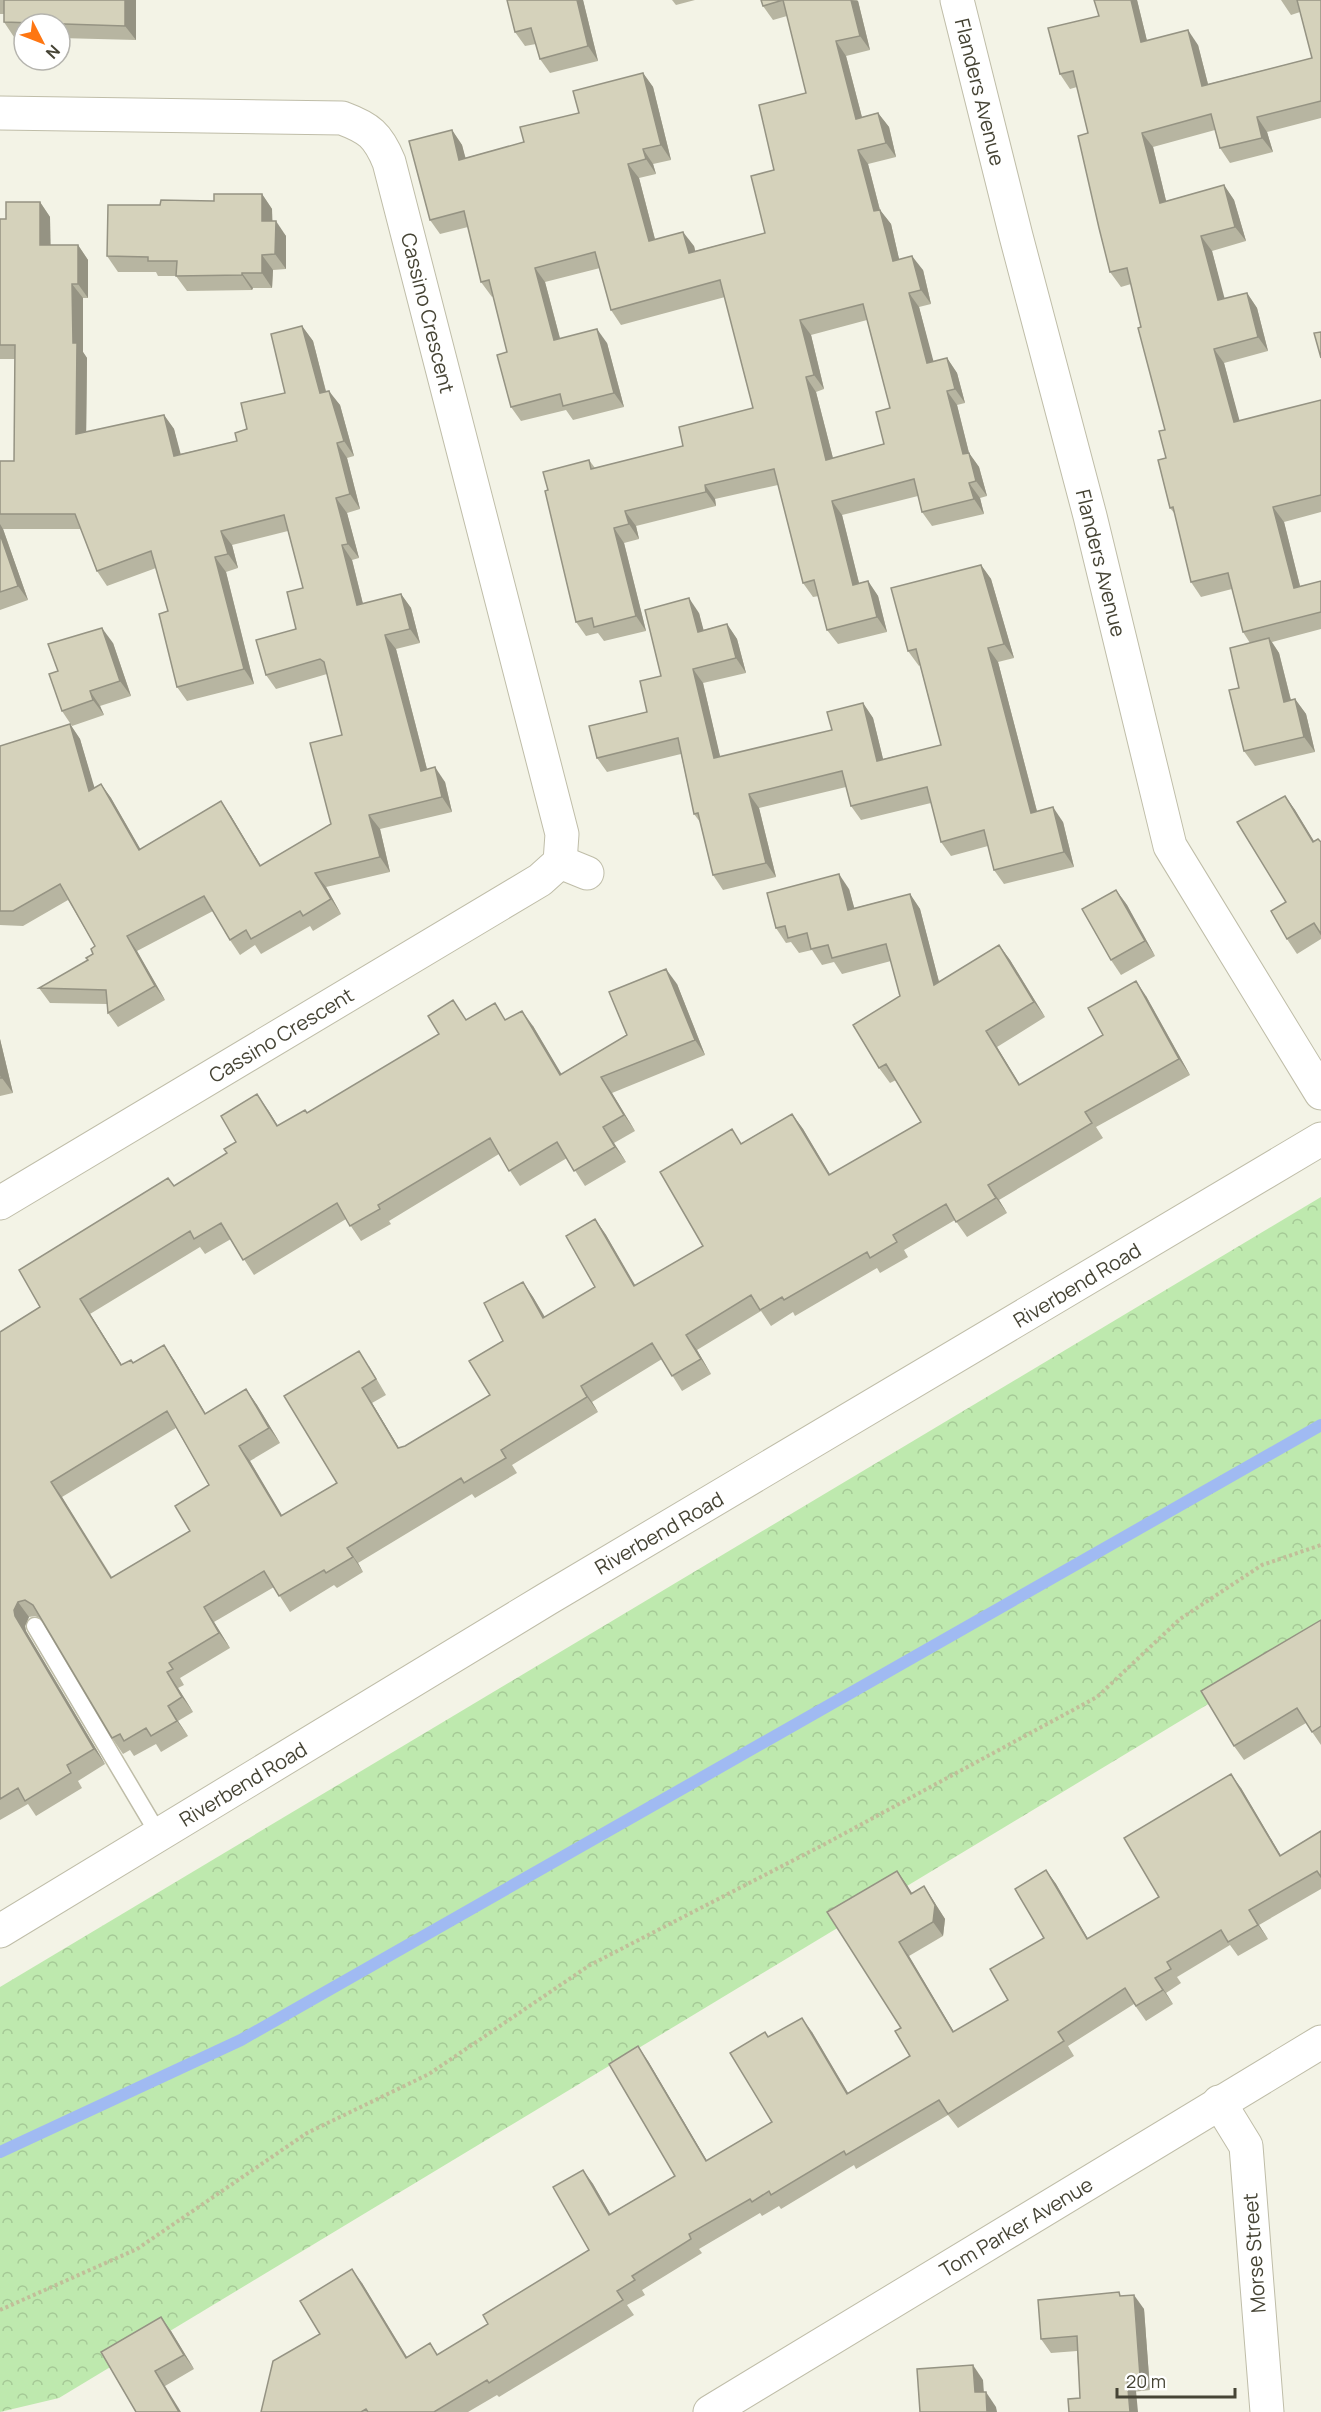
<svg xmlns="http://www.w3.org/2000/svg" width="1321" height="2412" font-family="Manrope,sans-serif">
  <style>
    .forest { fill: url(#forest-crowns) }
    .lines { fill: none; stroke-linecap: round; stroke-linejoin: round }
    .stream { stroke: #a0baf2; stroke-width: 12 }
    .service-casing { stroke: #bfbda8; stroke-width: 19 }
    .minor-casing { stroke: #bfbda8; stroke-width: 35 }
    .tertiary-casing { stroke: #bfbda8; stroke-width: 35 }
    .path { stroke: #c1be99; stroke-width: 4; stroke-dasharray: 3 3; stroke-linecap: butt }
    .service { stroke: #fff; stroke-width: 16 }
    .minor { stroke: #fff; stroke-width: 33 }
    .tertiary { stroke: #fff; stroke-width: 33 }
    .wall { fill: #b7b5a1; fill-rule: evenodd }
    .shaded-wall { fill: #959383 }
    .building { fill: #d5d2bb; stroke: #959383; stroke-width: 1.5; fill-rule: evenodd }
    .labels { text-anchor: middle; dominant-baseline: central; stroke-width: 6; stroke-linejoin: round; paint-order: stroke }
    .street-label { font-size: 20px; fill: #464435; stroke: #fff }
  </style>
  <defs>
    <pattern id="forest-crowns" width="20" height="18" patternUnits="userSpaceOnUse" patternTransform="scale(1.5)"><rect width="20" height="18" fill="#bee9ae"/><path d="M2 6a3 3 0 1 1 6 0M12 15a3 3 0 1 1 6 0" fill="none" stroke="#a5c996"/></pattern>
  </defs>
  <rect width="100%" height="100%" fill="#f3f3e6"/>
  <!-- forest -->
  <path class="forest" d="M 1321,1197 L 1321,1636 L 59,2398 L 0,2412 L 0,1987 Z"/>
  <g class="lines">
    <!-- stream -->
    <path class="stream" d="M 0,2152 L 241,2040 L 1321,1425"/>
    <defs>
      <path id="service" d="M 35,1626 L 159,1835"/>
      <g id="minor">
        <path d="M 957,0 L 1016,236 L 1090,516 L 1170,846 L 1321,1093"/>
        <path d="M 0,113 L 342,118 C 369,128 378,135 389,162 L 562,834 L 560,862 L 540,880 L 0,1203"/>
        <path d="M 560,862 L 587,873"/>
        <path d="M 1219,2102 L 1246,2146 L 1267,2412"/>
        <path d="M 710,2412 L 1321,2042"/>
      </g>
      <path id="tertiary" d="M 0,1931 L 547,1599 L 1321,1139"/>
    </defs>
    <!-- service casing -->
    <use href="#service" class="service-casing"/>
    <!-- minor casing -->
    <use href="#minor" class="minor-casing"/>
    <!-- tertiary casing -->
    <use href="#tertiary" class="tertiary-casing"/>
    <!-- path -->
    <path class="path" d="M 0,2310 L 137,2249 L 307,2133 L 429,2074 L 590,1965 L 823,1845 L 1097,1697 L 1180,1619 L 1262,1565 L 1321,1545"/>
    <!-- service -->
    <use href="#service" class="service"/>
    <!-- minor -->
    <use href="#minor" class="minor"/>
    <!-- tertiary -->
    <use href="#tertiary" class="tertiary"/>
  </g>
  <!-- wall -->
  <g class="wall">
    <path d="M 0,0 L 136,0 L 136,40 L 60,38 L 60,24 L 24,24 L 24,37 L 14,37 L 4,22 L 4,14 L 0,14 Z"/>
    <path d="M 583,0 L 598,61 L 550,73 L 540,59 L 536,44 L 525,46 L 515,32 Z"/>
    <path d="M 672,0 L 695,0 L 676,5 Z"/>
    <path d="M 761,0 L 857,0 L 858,1 L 870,50 L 846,56 L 862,117 L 878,113 L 889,127 L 896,157 L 868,164 L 880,210 L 891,224 L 899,259 L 923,270 L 931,304 L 919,307 L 933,362 L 947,358 L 957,373 L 965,403 L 957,405 L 969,453 L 979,467 L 987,496 L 980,498 L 984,514 L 932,526 L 922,512 L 918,496 L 842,515 L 859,583 L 868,581 L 878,596 L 887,632 L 838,644 L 827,630 L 819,596 L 813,597 L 803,583 L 778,485 L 715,499 L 716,506 L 636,526 L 639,539 L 624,543 L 646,631 L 604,641 L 598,633 L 586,636 L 576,622 L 548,490 L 589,460 L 595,468 L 683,446 L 753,408 L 725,297 L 621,325 L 611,310 L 600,268 L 545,282 L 560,338 L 607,343 L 624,407 L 573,420 L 566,410 L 521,421 L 511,407 L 507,352 L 493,296 L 492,297 L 481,282 L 468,227 L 440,234 L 430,220 L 452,130 L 462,145 L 465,158 L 524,142 L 579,113 L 643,73 L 653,87 L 671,160 L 653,164 L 656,174 L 639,178 L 655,239 L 694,246 L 695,251 L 765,233 L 774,170 L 806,93 L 787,16 L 773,20 L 763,6 ZM 867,320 L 890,408 L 884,444 L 833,458 L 816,392 L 824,389 L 811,335 Z"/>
    <path d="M 1094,0 L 1137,0 L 1147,41 L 1198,45 L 1208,84 L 1312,58 L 1300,12 L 1291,15 L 1281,0 L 1321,0 L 1321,118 L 1267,132 L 1273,152 L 1230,163 L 1220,148 L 1215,130 L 1153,147 L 1166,201 L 1224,185 L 1234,200 L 1246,241 L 1212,251 L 1224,299 L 1247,293 L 1257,308 L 1268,351 L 1224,363 L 1239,421 L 1321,400 L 1321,512 L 1284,522 L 1300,586 L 1321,581 L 1321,629 L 1272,642 L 1279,653 L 1291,700 L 1295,699 L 1306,714 L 1315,752 L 1255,766 L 1244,751 L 1239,688 L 1250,643 L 1243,632 L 1232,589 L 1201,597 L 1191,582 L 1175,514 L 1170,508 L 1166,458 L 1165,430 L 1131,284 L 1121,287 L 1110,272 L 1088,133 L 1077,87 L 1070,89 L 1060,74 L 1099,16 Z"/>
    <path d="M 262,194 L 272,209 L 272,221 L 286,236 L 286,269 L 273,270 L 272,288 L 253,288 L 252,290 L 187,291 L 176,276 L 158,276 L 156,272 L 118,272 L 107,256 L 160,205 L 214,201 Z"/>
    <path d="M 40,202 L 50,217 L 50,245 L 78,245 L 88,260 L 88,298 L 83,298 L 83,352 L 87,358 L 86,432 L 164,415 L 174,429 L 180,454 L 237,441 L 247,429 L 285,393 L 302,326 L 313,341 L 326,391 L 340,405 L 354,456 L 347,458 L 360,509 L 347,513 L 359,558 L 352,560 L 363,604 L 401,594 L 411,608 L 420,643 L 396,649 L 427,769 L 445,782 L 452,812 L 380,829 L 390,872 L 326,887 L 341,914 L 313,931 L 310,926 L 261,954 L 255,945 L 240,955 L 230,940 L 213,911 L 137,951 L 165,1000 L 118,1027 L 108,1013 L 107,1004 L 50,1003 L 39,988 L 88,960 L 93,954 L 95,946 L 68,900 L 23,926 L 0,925 L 0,746 L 70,724 L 80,739 L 94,788 L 101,784 L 111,798 L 140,849 L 221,801 L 231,816 L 261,866 L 331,824 L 342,735 L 327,674 L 276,689 L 266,675 L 296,629 L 303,588 L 288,531 L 232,545 L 238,568 L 226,572 L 254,684 L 187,701 L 177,687 L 168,611 L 156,568 L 107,586 L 97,571 L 81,529 L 3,529 L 28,600 L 0,610 L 0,461 L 14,461 L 15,359 L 0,359 L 0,219 L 6,219 Z"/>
    <path d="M 981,565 L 991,579 L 1014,658 L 998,662 L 1037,811 L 1063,822 L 1074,867 L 1004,884 L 994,870 L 988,846 L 951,856 L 941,842 L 931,803 L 861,820 L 851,806 L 846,787 L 759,808 L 776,877 L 723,890 L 713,875 L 700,822 L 694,814 L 681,754 L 607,772 L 597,758 L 647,712 L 661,676 L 699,613 L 703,630 L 727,624 L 737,639 L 746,673 L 703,683 L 720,757 L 832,730 L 863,703 L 873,718 L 883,759 L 941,745 L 920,665 L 919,666 L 908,651 Z"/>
    <path d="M 113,643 L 131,696 L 100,706 L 104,715 L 72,726 L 62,711 L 58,671 Z"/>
    <path d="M 1285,796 L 1295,810 L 1314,841 L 1318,839 L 1321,842 L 1321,939 L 1297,954 L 1287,939 Z"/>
    <path d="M 849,889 L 854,908 L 910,894 L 920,909 L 939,982 L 999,945 L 1010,960 L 1045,1017 L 997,1047 L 1020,1085 L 1103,1035 L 1146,996 L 1190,1075 L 1096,1127 L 1103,1138 L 999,1200 L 1007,1213 L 967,1237 L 955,1220 L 904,1250 L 908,1257 L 880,1273 L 877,1268 L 795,1316 L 793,1312 L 771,1326 L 761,1311 L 697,1350 L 711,1374 L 682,1391 L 662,1359 L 592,1402 L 598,1412 L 512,1465 L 517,1473 L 475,1498 L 472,1494 L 358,1563 L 363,1572 L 337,1588 L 334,1585 L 290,1612 L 274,1587 L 214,1622 L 230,1648 L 180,1678 L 184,1685 L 178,1688 L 193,1712 L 178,1721 L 188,1736 L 161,1752 L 156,1744 L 134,1756 L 130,1750 L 123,1754 L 112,1738 L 42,1619 L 35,1616 L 29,1617 L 25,1626 L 26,1631 L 105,1764 L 78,1781 L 82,1788 L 36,1816 L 28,1804 L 0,1820 L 0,1332 L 40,1307 L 174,1186 L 227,1153 L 236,1142 L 268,1110 L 278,1126 L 307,1113 L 467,1020 L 507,1020 L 533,1026 L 561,1074 L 627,1035 L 677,984 L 705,1055 L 612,1093 L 635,1131 L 614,1143 L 626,1162 L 585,1186 L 567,1158 L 520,1186 L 499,1154 L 389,1221 L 391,1224 L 361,1241 L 346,1219 L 254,1275 L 231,1239 L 205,1254 L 200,1247 L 90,1314 L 122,1365 L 133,1363 L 174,1360 L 206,1414 L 246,1389 L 257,1405 L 280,1443 L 250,1461 L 282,1516 L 337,1483 L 284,1396 L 369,1366 L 386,1395 L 372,1403 L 399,1448 L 405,1446 L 490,1395 L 503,1341 L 523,1282 L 533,1297 L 545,1317 L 595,1287 L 595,1219 L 606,1235 L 635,1286 L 703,1246 L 742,1143 L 792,1114 L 803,1129 L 830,1175 L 921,1122 L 896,1080 L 890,1083 L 879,1068 L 900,996 L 891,961 L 842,974 L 834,962 L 822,965 L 812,950 L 799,953 L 791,942 L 786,943 L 776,928 ZM 176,1428 L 209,1485 L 190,1531 L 112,1577 L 62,1497 Z"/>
    <path d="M 1116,890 L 1127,905 L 1155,956 L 1121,975 L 1111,960 Z"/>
    <path d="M 0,1039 L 13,1093 L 0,1096 Z"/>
    <path d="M 1321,1620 L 1321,1745 L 1306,1723 L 1244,1760 L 1234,1746 Z"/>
    <path d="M 1241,1788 L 1281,1856 L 1321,1831 L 1321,1889 L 1259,1925 L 1268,1939 L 1238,1956 L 1230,1945 L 1177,1977 L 1181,1983 L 1166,1993 L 1173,2004 L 1146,2021 L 1134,2004 L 1068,2046 L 1074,2056 L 958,2128 L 948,2115 L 856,2169 L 854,2165 L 781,2209 L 779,2206 L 762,2216 L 760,2213 L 699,2249 L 702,2253 L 642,2290 L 645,2295 L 627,2305 L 634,2315 L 499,2397 L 497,2395 L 468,2412 L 261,2412 L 320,2334 L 362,2283 L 407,2357 L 430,2343 L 438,2355 L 488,2324 L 589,2250 L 583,2170 L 593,2184 L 610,2214 L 675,2176 L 648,2061 L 707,2161 L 772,2122 L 769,2037 L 812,2032 L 848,2093 L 910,2056 L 901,2028 L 897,1871 L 912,1893 L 924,1886 L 945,1919 L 943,1936 L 909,1956 L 954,2032 L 1008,2000 L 1044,1938 L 1046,1870 L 1056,1884 L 1088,1939 L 1159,1897 Z"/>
    <path d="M 1122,2296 L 1144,2309 L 1150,2390 L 1080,2398 L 1077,2351 L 1051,2353 L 1041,2339 Z"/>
    <path d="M 171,2331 L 194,2369 L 165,2386 L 136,2412 Z"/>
  </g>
  <!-- shaded-wall -->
  <g class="shaded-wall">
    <path d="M 125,0 L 136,0 L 136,40 L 125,26 Z"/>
    <path d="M 577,0 L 583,0 L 598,61 L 588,46 Z"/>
    <path d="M 851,0 L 858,1 L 870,50 L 860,36 Z"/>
    <path d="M 1131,0 L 1137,0 L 1151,57 L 1141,42 Z"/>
    <path d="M 1188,30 L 1198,45 L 1212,100 L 1202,86 Z"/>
    <path d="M 836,41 L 846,56 L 866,133 L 856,119 Z"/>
    <path d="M 643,73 L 653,87 L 671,160 L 661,145 Z"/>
    <path d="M 878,113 L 889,127 L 896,157 L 886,143 Z"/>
    <path d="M 1257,117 L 1267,132 L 1273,152 L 1262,138 Z"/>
    <path d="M 452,130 L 462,145 L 470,174 L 459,160 Z"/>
    <path d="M 1142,133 L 1153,147 L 1170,217 L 1160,203 Z"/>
    <path d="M 643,149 L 653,164 L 656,174 L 646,159 Z"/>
    <path d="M 858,150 L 868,164 L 884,226 L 874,211 Z"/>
    <path d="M 628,164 L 639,178 L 659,255 L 649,241 Z"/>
    <path d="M 1224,185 L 1234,200 L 1246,241 L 1235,227 Z"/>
    <path d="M 262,194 L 272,209 L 273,236 L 262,221 Z"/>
    <path d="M 40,202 L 50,217 L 51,260 L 40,245 Z"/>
    <path d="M 880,210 L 891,224 L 903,276 L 893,261 Z"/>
    <path d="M 276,221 L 286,236 L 286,269 L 275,254 Z"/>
    <path d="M 683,232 L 694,246 L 699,267 L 689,253 Z"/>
    <path d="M 1201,236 L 1212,251 L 1229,315 L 1218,300 Z"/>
    <path d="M 78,245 L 88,260 L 88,298 L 78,284 Z"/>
    <path d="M 262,255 L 273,270 L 272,288 L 262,273 Z"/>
    <path d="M 912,256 L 923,270 L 931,304 L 921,290 Z"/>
    <path d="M 535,268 L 545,282 L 564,354 L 554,340 Z"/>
    <path d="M 242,273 L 253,288 L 252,290 L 242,275 Z"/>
    <path d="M 72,284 L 83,298 L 83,352 L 87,358 L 86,448 L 76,434 L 73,343 Z"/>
    <path d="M 909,293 L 919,307 L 938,378 L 927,363 Z"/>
    <path d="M 1247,293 L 1257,308 L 1268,351 L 1258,337 Z"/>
    <path d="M 800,320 L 811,335 L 824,389 L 814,375 Z"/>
    <path d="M 302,326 L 313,341 L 330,408 L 320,393 Z"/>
    <path d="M 597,329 L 607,343 L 624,407 L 614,393 Z"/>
    <path d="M 1214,349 L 1224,363 L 1244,437 L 1234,422 Z"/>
    <path d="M 947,358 L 957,373 L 965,403 L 955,389 Z"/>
    <path d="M 806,377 L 816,392 L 837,474 L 826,460 Z"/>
    <path d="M 329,391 L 340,405 L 354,456 L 344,441 Z"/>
    <path d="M 947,391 L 957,405 L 973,469 L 963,454 Z"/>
    <path d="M 164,415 L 174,429 L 185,470 L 174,456 Z"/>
    <path d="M 337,443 L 347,458 L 360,509 L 350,494 Z"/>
    <path d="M 969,453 L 979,467 L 987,496 L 976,481 Z"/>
    <path d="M 969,483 L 980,498 L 984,514 L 974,499 Z"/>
    <path d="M 705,485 L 715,499 L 716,506 L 706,492 Z"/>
    <path d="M 336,498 L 347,513 L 359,558 L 348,544 Z"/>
    <path d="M 832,501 L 842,515 L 863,599 L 853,585 Z"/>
    <path d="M 1273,507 L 1284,522 L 1304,602 L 1294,588 Z"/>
    <path d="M 625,511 L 636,526 L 639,539 L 629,524 Z"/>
    <path d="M 0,524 L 3,529 L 28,600 L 18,586 L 0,534 Z"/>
    <path d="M 614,528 L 624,543 L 646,631 L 636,616 Z"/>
    <path d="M 221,531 L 232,545 L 238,568 L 228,554 Z"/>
    <path d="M 342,545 L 352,560 L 367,620 L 357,605 Z"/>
    <path d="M 215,557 L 226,572 L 254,684 L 244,669 Z"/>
    <path d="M 981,565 L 991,579 L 1014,658 L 1004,644 Z"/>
    <path d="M 868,581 L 878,596 L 887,632 L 877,617 Z"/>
    <path d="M 401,594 L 411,608 L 420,643 L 410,629 Z"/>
    <path d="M 689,598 L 699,613 L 708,646 L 698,632 Z"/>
    <path d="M 727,624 L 737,639 L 746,673 L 736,658 Z"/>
    <path d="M 102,628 L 113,643 L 131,696 L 120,681 Z"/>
    <path d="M 385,635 L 396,649 L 431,785 L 421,771 Z"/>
    <path d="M 1269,638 L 1279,653 L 1295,717 L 1284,702 Z"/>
    <path d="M 988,648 L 998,662 L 1041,827 L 1031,813 Z"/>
    <path d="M 693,669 L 703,683 L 724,773 L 714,758 Z"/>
    <path d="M 90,691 L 100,706 L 104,715 L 93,700 Z"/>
    <path d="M 1295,699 L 1306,714 L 1315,752 L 1304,737 Z"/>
    <path d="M 863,703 L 873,718 L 887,775 L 877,761 Z"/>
    <path d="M 70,724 L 80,739 L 100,806 L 89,791 Z"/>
    <path d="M 435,767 L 445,782 L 452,812 L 442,797 Z"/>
    <path d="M 101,784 L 111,798 L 149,864 L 139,850 Z"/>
    <path d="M 749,794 L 759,808 L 776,877 L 766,863 Z"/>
    <path d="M 1285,796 L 1295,810 L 1321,853 L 1313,842 Z"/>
    <path d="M 221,801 L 231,816 L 270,881 L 260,866 Z"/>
    <path d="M 1053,807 L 1063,822 L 1074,867 L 1064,852 Z"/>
    <path d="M 369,815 L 380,829 L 390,872 L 380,857 Z"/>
    <path d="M 315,873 L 326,887 L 341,914 L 331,899 Z"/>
    <path d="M 839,874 L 849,889 L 859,925 L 848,910 Z"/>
    <path d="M 1116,890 L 1127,905 L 1155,956 L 1145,941 Z"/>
    <path d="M 910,894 L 920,909 L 944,1001 L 934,985 Z"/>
    <path d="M 127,936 L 137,951 L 165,1000 L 155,986 Z"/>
    <path d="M 999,945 L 1010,960 L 1045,1017 L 1034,1002 Z"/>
    <path d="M 666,969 L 677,984 L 705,1055 L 695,1040 Z"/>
    <path d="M 1136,981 L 1146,996 L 1190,1075 L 1179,1059 Z"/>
    <path d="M 522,1011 L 533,1026 L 571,1090 L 560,1075 Z"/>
    <path d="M 986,1031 L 997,1047 L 1030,1101 L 1019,1085 Z"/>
    <path d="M 0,1039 L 13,1093 L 2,1078 L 0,1068 Z"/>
    <path d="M 601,1077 L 612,1093 L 635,1131 L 624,1115 Z"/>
    <path d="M 257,1094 L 268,1110 L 288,1142 L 277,1126 Z"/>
    <path d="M 792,1114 L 803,1129 L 840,1191 L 829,1175 Z"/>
    <path d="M 603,1127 L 614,1143 L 626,1162 L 615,1147 Z"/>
    <path d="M 988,1185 L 999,1200 L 1007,1213 L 996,1198 Z"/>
    <path d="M 595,1219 L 606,1235 L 645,1302 L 634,1286 Z"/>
    <path d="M 523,1282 L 533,1297 L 554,1333 L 543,1318 Z"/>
    <path d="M 80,1299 L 90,1314 L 132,1381 L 121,1365 Z"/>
    <path d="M 686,1335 L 697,1350 L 711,1374 L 701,1359 Z"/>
    <path d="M 164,1345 L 174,1360 L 215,1430 L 205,1414 Z"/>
    <path d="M 581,1386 L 592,1402 L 598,1412 L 587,1397 Z"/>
    <path d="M 362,1388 L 372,1403 L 408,1463 L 398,1448 Z"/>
    <path d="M 246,1389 L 257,1405 L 280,1443 L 269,1428 Z"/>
    <path d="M 239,1446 L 250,1461 L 292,1532 L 281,1516 Z"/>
    <path d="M 51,1482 L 62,1497 L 121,1593 L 111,1578 Z"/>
    <path d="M 347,1548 L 358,1563 L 363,1572 Z"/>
    <path d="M 18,1602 L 29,1617 L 25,1626 L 26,1631 L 105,1764 L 94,1749 L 15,1616 L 14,1610 Z"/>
    <path d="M 204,1607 L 214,1622 L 230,1648 L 219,1633 Z"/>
    <path d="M 167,1672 L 178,1688 L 193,1712 L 182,1697 Z"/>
    <path d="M 168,1706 L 188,1736 L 177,1721 Z"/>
    <path d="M 1231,1774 L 1241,1788 L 1290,1871 L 1280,1856 Z"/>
    <path d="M 1046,1870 L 1056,1884 L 1097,1954 L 1087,1939 Z"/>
    <path d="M 897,1871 L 907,1885 L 921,1908 L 911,1894 Z"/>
    <path d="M 924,1886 L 945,1919 L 943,1936 L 933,1922 Z"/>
    <path d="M 1249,1910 L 1259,1925 L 1268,1939 L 1258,1925 Z"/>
    <path d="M 899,1942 L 909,1956 L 963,2047 L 953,2032 Z"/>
    <path d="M 1155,1978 L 1166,1993 L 1173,2004 L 1163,1990 Z"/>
    <path d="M 802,2018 L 812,2032 L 857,2108 L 847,2094 Z"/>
    <path d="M 638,2046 L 648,2061 L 716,2176 L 706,2161 Z"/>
    <path d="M 583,2170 L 593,2184 L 619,2229 L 609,2215 Z"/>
    <path d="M 352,2269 L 362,2283 L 416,2372 L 406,2358 Z"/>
    <path d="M 1134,2295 L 1144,2309 L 1150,2390 L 1140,2376 Z"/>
    <path d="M 161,2317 L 171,2331 L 194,2369 L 184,2355 Z"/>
    <path d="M 973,2365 L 983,2380 L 985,2407 L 975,2392 Z"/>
    <path d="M 155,2371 L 165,2386 L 181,2412 L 179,2412 Z"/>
    <path d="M 1127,2377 L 1136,2391 L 1138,2412 L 1130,2412 Z"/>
    <path d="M 986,2392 L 996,2407 L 997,2412 L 987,2412 Z"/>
  </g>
  <!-- building -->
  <g class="building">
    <path d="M 4,0 L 125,0 L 125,26 L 4,22 Z"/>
    <path d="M 507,0 L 577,0 L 588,46 L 540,59 L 531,28 L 515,32 Z"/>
    <path d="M 761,0 L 851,0 L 860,36 L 836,41 L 856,119 L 878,113 L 886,143 L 858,150 L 874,211 L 880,210 L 893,261 L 912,256 L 921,290 L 909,293 L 927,363 L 947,358 L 955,389 L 947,391 L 963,454 L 969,453 L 976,481 L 969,483 L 974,499 L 922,512 L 914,479 L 832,501 L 853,585 L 868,581 L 877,617 L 827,630 L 814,580 L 803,583 L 774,469 L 705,485 L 706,492 L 625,511 L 629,524 L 614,528 L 636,616 L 594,627 L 592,618 L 576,622 L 545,491 L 548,490 L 543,472 L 589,460 L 591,469 L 683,446 L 679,427 L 753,408 L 720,280 L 611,310 L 595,252 L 535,268 L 554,340 L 597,329 L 614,393 L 563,406 L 560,394 L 511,407 L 497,355 L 507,352 L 489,280 L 481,282 L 464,211 L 430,220 L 409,141 L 452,130 L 459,160 L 524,142 L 520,127 L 579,113 L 573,91 L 643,73 L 661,145 L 643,149 L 646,159 L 628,164 L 649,241 L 683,232 L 689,253 L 765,233 L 751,176 L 774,170 L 759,105 L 806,93 L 783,0 L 763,6 ZM 863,304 L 890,408 L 876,412 L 884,444 L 826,460 L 806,377 L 814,375 L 800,320 Z"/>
    <path d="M 1094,0 L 1131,0 L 1141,42 L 1188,30 L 1202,86 L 1312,58 L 1297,0 L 1321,0 L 1321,101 L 1257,117 L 1262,138 L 1220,148 L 1211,114 L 1142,133 L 1160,203 L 1224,185 L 1235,227 L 1201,236 L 1218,300 L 1247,293 L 1258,337 L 1214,349 L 1234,422 L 1321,400 L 1321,495 L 1273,507 L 1294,588 L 1321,581 L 1321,612 L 1243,632 L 1228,573 L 1191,582 L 1173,507 L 1170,508 L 1158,460 L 1166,458 L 1159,431 L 1165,430 L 1138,328 L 1141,327 L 1127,268 L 1110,272 L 1099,228 L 1078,136 L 1088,133 L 1073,71 L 1060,74 L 1048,28 L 1099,16 Z"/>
    <path d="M 214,194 L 262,194 L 262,221 L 276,221 L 275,254 L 262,255 L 262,273 L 242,273 L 242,275 L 176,276 L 177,261 L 148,261 L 148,257 L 107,256 L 108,205 L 160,205 L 161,200 L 214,201 Z"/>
    <path d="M 6,202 L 40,202 L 40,245 L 78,245 L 78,284 L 72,284 L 73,343 L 77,343 L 76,434 L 164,415 L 174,456 L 237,441 L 235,433 L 247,429 L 241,403 L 285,393 L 271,334 L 302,326 L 320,393 L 329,391 L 344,441 L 337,443 L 350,494 L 336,498 L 348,544 L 342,545 L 357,605 L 401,594 L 410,629 L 385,635 L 421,771 L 435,767 L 442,797 L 369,815 L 380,857 L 315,873 L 331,899 L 303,916 L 300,911 L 251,939 L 246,930 L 230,940 L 204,896 L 127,936 L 155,986 L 108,1013 L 106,990 L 39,988 L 88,960 L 86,958 L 93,954 L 91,949 L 95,946 L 60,884 L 13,911 L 0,911 L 0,746 L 70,724 L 89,791 L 101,784 L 139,850 L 221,801 L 260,866 L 331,824 L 310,743 L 342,735 L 324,662 L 320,659 L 266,675 L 256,640 L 296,629 L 287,592 L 303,588 L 284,515 L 221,531 L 228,554 L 215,557 L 244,669 L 177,687 L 159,614 L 168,611 L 151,551 L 97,571 L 75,514 L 0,514 L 0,461 L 14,461 L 15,345 L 0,345 L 0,219 L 6,219 Z"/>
    <path d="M 1321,332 L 1321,358 L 1314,333 Z"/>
    <path d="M 0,534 L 18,586 L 0,592 Z"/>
    <path d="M 981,565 L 1004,644 L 988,648 L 1031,813 L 1053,807 L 1064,852 L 994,870 L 984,830 L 941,842 L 927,787 L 851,806 L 842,771 L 749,794 L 766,863 L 713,875 L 698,813 L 694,814 L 678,738 L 597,758 L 589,726 L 647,712 L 640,681 L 661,676 L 645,610 L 689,598 L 698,632 L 727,624 L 736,658 L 693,669 L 714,758 L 832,730 L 827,712 L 863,703 L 877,761 L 941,745 L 916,649 L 908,651 L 891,588 Z"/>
    <path d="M 102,628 L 120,681 L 90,691 L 93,700 L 62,711 L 49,674 L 58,671 L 48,644 Z"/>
    <path d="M 1269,638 L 1284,702 L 1295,699 L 1304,737 L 1244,751 L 1229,690 L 1239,688 L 1230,648 Z"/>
    <path d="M 1285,796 L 1313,842 L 1318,839 L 1321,842 L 1321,934 L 1314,923 L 1287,939 L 1271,911 L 1286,902 L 1237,822 Z"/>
    <path d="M 839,874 L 848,910 L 910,894 L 934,985 L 999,945 L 1034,1002 L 986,1031 L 1019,1085 L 1103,1035 L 1088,1008 L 1136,981 L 1179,1059 L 1085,1112 L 1092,1123 L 988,1185 L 996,1198 L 956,1222 L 946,1204 L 893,1235 L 897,1242 L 870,1258 L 867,1252 L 784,1300 L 782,1297 L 760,1310 L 751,1295 L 686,1335 L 701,1359 L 672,1376 L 652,1343 L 581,1386 L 587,1397 L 501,1450 L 506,1458 L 464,1483 L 461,1478 L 347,1548 L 353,1557 L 326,1573 L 324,1570 L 279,1596 L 264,1571 L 204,1607 L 219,1633 L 169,1663 L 173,1669 L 167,1672 L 182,1697 L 168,1706 L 177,1721 L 151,1736 L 146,1728 L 124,1741 L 120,1734 L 112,1738 L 33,1605 L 25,1600 L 18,1602 L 14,1610 L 15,1616 L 94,1749 L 67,1765 L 71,1773 L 25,1801 L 18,1788 L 0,1799 L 0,1332 L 40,1307 L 19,1270 L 168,1178 L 174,1186 L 227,1153 L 224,1149 L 236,1142 L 221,1116 L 257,1094 L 277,1126 L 305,1110 L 307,1113 L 439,1034 L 428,1016 L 453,1000 L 466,1020 L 495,1003 L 505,1020 L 522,1011 L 560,1075 L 627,1035 L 609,992 L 666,969 L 695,1040 L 601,1077 L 624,1115 L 603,1127 L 615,1147 L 574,1171 L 557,1142 L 509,1171 L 490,1138 L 378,1205 L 380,1209 L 350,1226 L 337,1203 L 243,1260 L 221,1223 L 194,1239 L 190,1231 L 80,1299 L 121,1365 L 131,1360 L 133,1363 L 164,1345 L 205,1414 L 246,1389 L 269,1428 L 239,1446 L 281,1516 L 337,1483 L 284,1396 L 359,1351 L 376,1379 L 362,1388 L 398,1448 L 405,1446 L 490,1395 L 469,1361 L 503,1341 L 484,1303 L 523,1282 L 543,1318 L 595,1287 L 566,1236 L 595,1219 L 634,1286 L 703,1246 L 660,1172 L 732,1129 L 741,1144 L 792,1114 L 829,1175 L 921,1122 L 886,1064 L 879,1068 L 853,1025 L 900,996 L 886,944 L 832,958 L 828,945 L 811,949 L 807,933 L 788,938 L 785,926 L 776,928 L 767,893 ZM 167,1411 L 209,1485 L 175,1506 L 190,1531 L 111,1578 L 51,1482 Z"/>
    <path d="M 1116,890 L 1145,941 L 1111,960 L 1082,909 Z"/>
    <path d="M 0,1068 L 2,1078 L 0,1078 Z"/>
    <path d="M 1321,1620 L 1321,1726 L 1312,1732 L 1297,1708 L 1234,1746 L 1201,1691 Z"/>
    <path d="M 1231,1774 L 1280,1856 L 1321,1831 L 1321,1877 L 1317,1871 L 1249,1910 L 1258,1925 L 1228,1942 L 1221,1930 L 1167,1962 L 1171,1969 L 1155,1978 L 1163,1990 L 1136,2006 L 1125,1988 L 1058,2032 L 1064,2041 L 948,2114 L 939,2100 L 846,2155 L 844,2151 L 771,2195 L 769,2191 L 752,2202 L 750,2199 L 689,2234 L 691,2239 L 632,2276 L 635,2280 L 617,2291 L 623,2300 L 489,2383 L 487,2380 L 434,2412 L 368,2412 L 366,2409 L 361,2412 L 261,2412 L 273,2361 L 320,2334 L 300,2301 L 352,2269 L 406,2358 L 430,2343 L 437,2355 L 488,2324 L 483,2315 L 589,2250 L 553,2187 L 583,2170 L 609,2215 L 675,2176 L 609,2064 L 638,2046 L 706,2161 L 772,2122 L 730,2053 L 765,2032 L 768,2037 L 802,2018 L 847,2094 L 910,2056 L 895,2031 L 901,2028 L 827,1912 L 897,1871 L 911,1894 L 924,1886 L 935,1905 L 933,1922 L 899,1942 L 953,2032 L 1008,2000 L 990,1969 L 1044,1938 L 1015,1889 L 1046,1870 L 1087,1939 L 1159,1897 L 1124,1838 Z"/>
    <path d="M 1119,2292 L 1120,2296 L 1134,2295 L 1140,2376 L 1127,2377 L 1130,2412 L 1069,2412 L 1068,2399 L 1080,2398 L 1077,2336 L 1041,2339 L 1038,2300 Z"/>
    <path d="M 161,2317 L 184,2355 L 155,2371 L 179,2412 L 136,2412 L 101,2352 Z"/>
    <path d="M 973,2365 L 975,2392 L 986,2392 L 987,2412 L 920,2412 L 917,2369 Z"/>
  </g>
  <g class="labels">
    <!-- street labels -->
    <g class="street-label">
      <text transform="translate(980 92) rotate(76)">Flanders Avenue</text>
      <text transform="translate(428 313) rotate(76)">Cassino Crescent</text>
      <text transform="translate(1101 563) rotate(76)">Flanders Avenue</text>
      <text transform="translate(281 1035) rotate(-31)">Cassino Crescent</text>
      <text transform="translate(1077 1285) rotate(-31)">Riverbend Road</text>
      <text transform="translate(659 1533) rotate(-30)">Riverbend Road</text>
      <text transform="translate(243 1784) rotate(-31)">Riverbend Road</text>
      <text transform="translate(1016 2227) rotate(-31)">Tom Parker Avenue</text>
      <text transform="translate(1254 2253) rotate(-94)">Morse Street</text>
    </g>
  </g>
  <!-- north arrow -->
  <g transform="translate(42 42) rotate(132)"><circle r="28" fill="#ffffff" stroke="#b5b4ae" stroke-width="1.5"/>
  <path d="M0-4.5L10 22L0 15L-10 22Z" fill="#fe7612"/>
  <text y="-9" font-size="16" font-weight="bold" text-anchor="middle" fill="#464435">N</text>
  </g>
  <!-- scale -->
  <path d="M1117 2388v9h118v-9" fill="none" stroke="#464435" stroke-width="3"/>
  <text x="1126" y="2388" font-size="18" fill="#464435" stroke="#ffffff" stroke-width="4.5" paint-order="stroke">20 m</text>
</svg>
